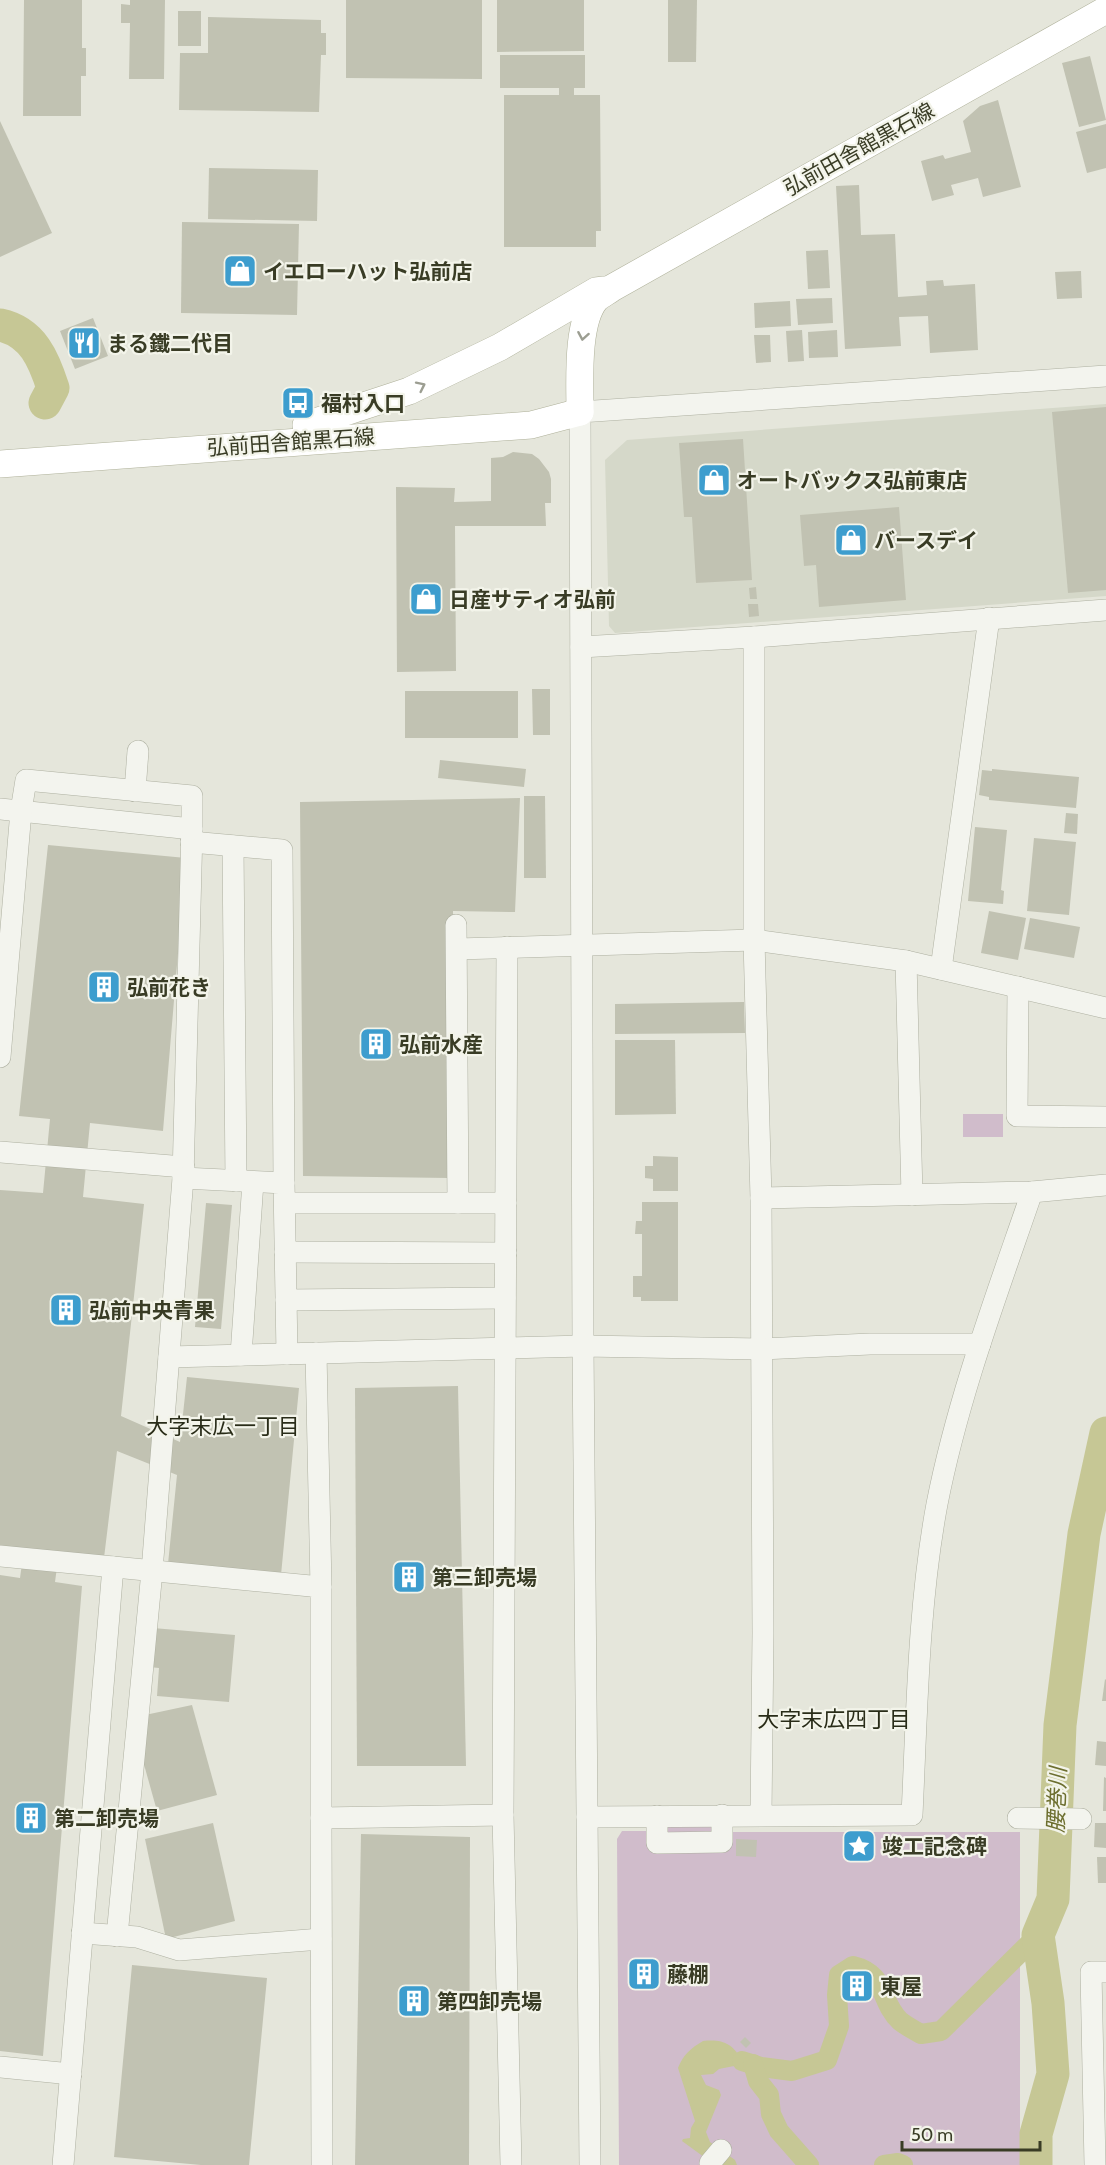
<svg xmlns="http://www.w3.org/2000/svg" width="1106" height="2165" font-family="Cabin,'Noto Sans JP',sans-serif">
  <style>
    .built { fill: #d5d8c9 }
    .green { fill: #d0bccb }
    .water { fill: #c6c795 }
    .lines { fill: none; stroke-linecap: round; stroke-linejoin: round }
    .canal { stroke: #c6c795; stroke-width: 20 }
    .river { stroke: #c6c795; stroke-width: 33 }
    .building { fill: #c1c2b2 }
    .minor-casing { stroke: #aeb0a1; stroke-width: 22 }
    .major-casing { stroke: #afb19a; stroke-width: 28 }
    .minor { stroke: #f3f4ee; stroke-width: 21 }
    .major { stroke: #fff; stroke-width: 27 }
    .oneway { stroke: #9c9e92 }
    .labels { text-anchor: middle; dominant-baseline: central; stroke-width: 4.5; stroke-linejoin: round; paint-order: stroke }
    .street-label { font-size: 21px; fill: #393c25; stroke: #f3f4ea }
    .poi-label { font-size: 21px; font-weight: bold; fill: #393c25; stroke: #f3f4ea; text-anchor: start }
    .neighbourhood-label { font-size: 22px; fill: #292c18; stroke: #f3f4ea }
    .water-label { font-size: 22px; font-style: italic; fill: #6d6f30; stroke: #f3f4ea }
  </style>
  <rect width="100%" height="100%" fill="#e5e6db"/>
  <!-- built -->
  <path class="built" d="M 1106,404 L 1106,596 L 615,633 L 609,626 L 605,460 L 627,440 Z"/>
  <!-- green -->
  <g class="green">
    <rect x="963" y="1114" width="40" height="23"/>
    <path d="M 712,1824 L 713,1832 L 1020,1832 L 1020,2165 L 619,2165 L 617,1839 L 622,1831 L 661,1831 L 662,1825 Z"/>
  </g>
  <!-- water -->
  <path class="water" d="M 703,2041 C 722,2039 733,2043 742,2061 L 734,2066 L 719,2069 L 713,2074 L 701,2075 L 706,2085 L 719,2090 L 721,2095 L 706,2132 L 710,2142 L 735,2160 L 737,2165 L 715,2165 L 682,2141 L 683,2139 L 690,2138 L 691,2128 L 695,2121 L 678,2068 C 683,2055 691,2048 703,2041 Z"/>
  <g class="lines">
    <!-- canal -->
    <g class="canal">
      <path d="M 742,2061 L 761,2067 L 792,2071 L 827,2060 L 839,2026 L 837,1995 L 839,1975 L 853,1966 C 887,1974 879,2001 900,2021 C 906,2026 914,2030 921,2034 L 941,2031 L 1038,1935"/>
      <path d="M 753,2064 L 758,2081 L 769,2095 L 771,2114 L 779,2131 L 809,2165"/>
      <path d="M 884,2165 L 898,2163 L 903,2165"/>
    </g>
    <!-- river -->
    <g class="river">
      <path d="M 0,325 C 33,332 44,360 53,388 L 45,403"/>
      <path d="M 1036,2165 L 1036,2134 L 1053,2074 L 1048,2003 L 1038,1935 L 1053,1899 L 1060,1725 L 1084,1534 L 1106,1433"/>
    </g>
  </g>
  <!-- building -->
  <g class="building">
    <path d="M 24,0 L 82,0 L 82,48 L 86,48 L 86,76 L 81,76 L 81,116 L 23,116 Z"/>
    <path d="M 130,0 L 165,0 L 164,79 L 129,79 L 130,23 L 121,23 L 121,4 L 130,5 Z"/>
    <path d="M 346,0 L 482,0 L 482,79 L 346,78 Z"/>
    <path d="M 497,0 L 584,0 L 584,51 L 497,52 Z"/>
    <path d="M 668,0 L 697,0 L 696,62 L 668,62 Z"/>
    <rect x="178" y="11" width="23" height="35"/>
    <path d="M 208,17 L 321,20 L 321,33 L 326,33 L 326,55 L 321,55 L 319,112 L 179,110 L 180,53 L 208,53 Z"/>
    <path d="M 500,55 L 585,55 L 585,88 L 574,88 L 574,95 L 600,95 L 601,231 L 596,231 L 596,247 L 504,247 L 504,95 L 559,95 L 559,88 L 500,88 Z"/>
    <path d="M 1090,56 L 1106,120 L 1079,127 L 1062,63 Z"/>
    <path d="M 998,100 L 1021,187 L 983,197 L 978,178 L 951,185 L 954,195 L 932,201 L 921,161 L 943,155 L 945,159 L 971,152 L 963,121 L 980,106 Z"/>
    <path d="M 0,121 L 52,233 L 0,257 Z"/>
    <path d="M 1106,124 L 1106,168 L 1087,173 L 1076,132 Z"/>
    <path d="M 209,168 L 318,170 L 317,221 L 208,219 Z"/>
    <path d="M 859,185 L 861,235 L 895,234 L 898,297 L 927,295 L 926,281 L 943,280 L 944,286 L 975,284 L 978,350 L 930,353 L 928,316 L 899,317 L 901,346 L 845,349 L 836,186 Z"/>
    <path d="M 182,222 L 299,224 L 297,315 L 181,313 Z"/>
    <path d="M 828,250 L 830,288 L 808,289 L 806,251 Z"/>
    <path d="M 1081,271 L 1082,298 L 1057,299 L 1055,272 Z"/>
    <path d="M 832,298 L 833,323 L 798,325 L 796,299 Z"/>
    <path d="M 790,301 L 791,326 L 755,328 L 754,303 Z"/>
    <path d="M 93,318 L 108,356 L 75,369 L 60,331 Z"/>
    <path d="M 802,330 L 804,361 L 788,362 L 786,331 Z"/>
    <path d="M 837,330 L 838,357 L 809,358 L 808,332 Z"/>
    <path d="M 754,335 L 770,335 L 771,362 L 756,363 Z"/>
    <path d="M 1106,407 L 1106,590 L 1068,593 L 1052,412 Z"/>
    <path d="M 743,439 L 752,580 L 696,583 L 692,517 L 684,517 L 679,443 Z"/>
    <path d="M 513,452 L 532,454 L 539,459 L 549,472 L 551,479 L 551,503 L 545,503 L 546,526 L 455,526 L 456,671 L 397,672 L 396,487 L 455,488 L 454,502 L 491,501 L 491,458 L 503,457 Z"/>
    <path d="M 899,507 L 906,600 L 819,607 L 816,565 L 804,566 L 800,515 Z"/>
    <path d="M 756,587 L 757,599 L 750,599 L 749,588 Z"/>
    <path d="M 748,604 L 758,604 L 759,616 L 749,617 Z"/>
    <path d="M 532,689 L 550,689 L 550,735 L 533,735 Z"/>
    <rect x="405" y="691" width="113" height="47"/>
    <path d="M 440,760 L 526,769 L 524,787 L 438,778 Z"/>
    <path d="M 992,769 L 1079,777 L 1076,808 L 989,800 L 989,797 L 979,795 L 982,770 L 992,771 Z"/>
    <path d="M 524,796 L 545,796 L 546,878 L 524,878 Z"/>
    <path d="M 520,798 L 515,912 L 453,911 L 449,1178 L 303,1176 L 300,802 Z"/>
    <path d="M 1066,813 L 1078,814 L 1077,834 L 1064,833 Z"/>
    <path d="M 975,827 L 1007,830 L 1001,890 L 1004,891 L 1003,904 L 968,901 Z"/>
    <path d="M 1034,838 L 1076,842 L 1069,915 L 1027,911 Z"/>
    <path d="M 48,845 L 186,858 L 163,1131 L 90,1123 L 83,1197 L 144,1204 L 121,1416 L 180,1442 L 187,1377 L 299,1388 L 281,1575 L 168,1564 L 177,1475 L 117,1451 L 104,1558 L 59,1552 L 55,1582 L 82,1586 L 43,2056 L 0,2051 L 0,1575 L 20,1578 L 24,1549 L 0,1547 L 0,1190 L 43,1193 L 50,1119 L 19,1116 Z"/>
    <path d="M 989,911 L 1026,918 L 1018,960 L 981,953 Z"/>
    <path d="M 1030,918 L 1080,927 L 1074,958 L 1024,949 Z"/>
    <path d="M 744,1002 L 745,1033 L 615,1034 L 615,1004 Z"/>
    <path d="M 615,1040 L 675,1040 L 676,1114 L 615,1115 Z"/>
    <path d="M 653,1156 L 678,1157 L 678,1191 L 653,1191 L 653,1179 L 645,1178 L 645,1166 L 653,1166 Z"/>
    <path d="M 642,1202 L 678,1202 L 678,1301 L 641,1301 L 641,1297 L 633,1297 L 633,1276 L 642,1276 L 642,1234 L 635,1234 L 636,1221 L 642,1221 Z"/>
    <path d="M 206,1203 L 232,1205 L 221,1329 L 195,1327 Z"/>
    <path d="M 458,1386 L 466,1766 L 357,1766 L 355,1388 Z"/>
    <path d="M 153,1628 L 235,1635 L 229,1702 L 157,1696 L 159,1668 L 149,1667 Z"/>
    <path d="M 1105,1679 L 1106,1680 L 1106,1701 L 1102,1701 Z"/>
    <path d="M 192,1705 L 217,1795 L 157,1811 L 131,1718 Z"/>
    <path d="M 1097,1741 L 1106,1742 L 1106,1766 L 1095,1765 Z"/>
    <path d="M 1104,1777 L 1106,1778 L 1106,1811 L 1103,1811 Z"/>
    <path d="M 213,1823 L 235,1921 L 166,1939 L 145,1839 Z"/>
    <path d="M 1095,1823 L 1106,1823 L 1106,1848 L 1094,1847 Z"/>
    <path d="M 361,1834 L 470,1837 L 469,2165 L 355,2165 Z"/>
    <path d="M 736,1839 L 757,1840 L 756,1857 L 736,1856 Z"/>
    <path d="M 1097,1857 L 1106,1857 L 1106,1883 L 1098,1883 Z"/>
    <path d="M 639,1960 L 648,1960 L 648,1989 L 640,1989 Z"/>
    <path d="M 132,1965 L 267,1978 L 249,2165 L 201,2165 L 114,2157 Z"/>
    <path d="M 859,1976 L 866,1984 L 861,1993 L 850,1991 L 849,1980 Z"/>
    <path d="M 745,2037 L 751,2043 L 746,2048 L 740,2042 Z"/>
  </g>
  <g class="lines">
    <defs>
      <g id="minor">
        <path d="M 754,637 L 754,940 L 761,1198 L 763,1633 L 761,1815"/>
        <path d="M 581,647 L 754,637 L 1106,610"/>
        <path d="M 135,791 L 138,751"/>
        <path d="M 0,809 L 192,829 L 183,1178 L 152,1571 L 117,1936"/>
        <path d="M 191,842 L 282,850 L 284,1183"/>
        <path d="M 233,846 L 236,1181"/>
        <path d="M 456,925 L 458,1203"/>
        <path d="M 457,949 L 754,940 L 906,961 L 1106,1008"/>
        <path d="M 906,961 L 912,1195"/>
        <path d="M 941,969 L 989,618"/>
        <path d="M 1018,987 L 1017,1116 L 1106,1117"/>
        <path d="M 0,1057 L 21,811 L 26,780 L 192,796 L 192,829"/>
        <path d="M 0,1152 L 184,1167"/>
        <path d="M 183,1178 L 284,1183 L 287,1354"/>
        <path d="M 761,1198 L 1032,1192 L 1106,1185"/>
        <path d="M 285,1203 L 506,1203"/>
        <path d="M 285,1252 L 506,1253"/>
        <path d="M 286,1300 L 505,1298"/>
        <path d="M 316,1353 L 321,1587"/>
        <path d="M 241,1355 L 253,1182"/>
        <path d="M 169,1357 L 583,1346 L 761,1349 L 870,1344 L 980,1344"/>
        <path d="M 0,1556 L 321,1587 L 321,1818 L 503,1815 L 507,947"/>
        <path d="M 503,1815 L 511,2165"/>
        <path d="M 657,1816 L 657,1843 L 722,1842 L 722,1815"/>
        <path d="M 587,1817 L 912,1815 C 917,1712 918,1606 937,1504 C 958,1397 997,1294 1032,1192"/>
        <path d="M 321,1818 L 322,2165"/>
        <path d="M 1018,1818 L 1081,1819"/>
        <path d="M 82,1933 L 137,1937 L 179,1950 L 321,1939"/>
        <path d="M 0,2067 L 71,2074"/>
        <path d="M 710,2163 L 721,2150"/>
        <path d="M 63,2165 L 113,1567"/>
        <path d="M 590,2165 L 583,1346 L 580,412 L 1106,376"/>
        <path d="M 1095,2165 L 1091,1972 L 1106,1972"/>
      </g>
      <g id="major">
        <path d="M 580,412 C 580,383 576,322 596,299 C 600,295 607,292 612,288 L 1106,10"/>
        <path d="M 306,425 L 409,391 L 500,347 L 596,291 L 604,290"/>
        <path d="M 0,464 L 531,425 L 580,412"/>
      </g>
    </defs>
    <!-- minor casing -->
    <use href="#minor" class="minor-casing"/>
    <!-- major casing -->
    <use href="#major" class="major-casing"/>
    <!-- minor -->
    <use href="#minor" class="minor"/>
    <!-- major -->
    <use href="#major" class="major"/>
  </g>
  <!-- one-way arrows -->
  <defs><path id="oneway-chevron" d="M-2-3.5L2.5 0L-2 3.5" fill="none" stroke-width="1.6" stroke-linecap="round" stroke-linejoin="round" transform="scale(1.5)"/></defs>
  <g class="oneway">
    <use href="#oneway-chevron" transform="translate(583 336) rotate(100)"/>
    <use href="#oneway-chevron" transform="translate(421 386) rotate(-26)"/>
  </g>
  <!-- icons -->
  <defs>
    <symbol id="shop-square" viewBox="-11 -11 22 22"><rect x="-9" y="-9" width="18" height="18" rx="4" fill="#3d9dce" stroke="#f3f4ea"/><path d="M-5-2.5h2.3a2.7 3.5 0 0 1 5.4 0H5L5.5 6h-11ZM-1.5-2.5h3a1.5 2.3 0 0 0-3 0Z" fill="#fff"/></symbol>
    <symbol id="restaurant-square" viewBox="-11 -11 22 22"><rect x="-9" y="-9" width="18" height="18" rx="4" fill="#3d9dce" stroke="#f3f4ea"/><path d="M-5-6h1v4h1v-4h1v4h1v-4h1v5L-1.5 .5V6h-2V.5L-5-1ZM5-6V6H3V1.5H1.5Q1.5-4 5-6Z" fill="#fff"/></symbol>
    <symbol id="bus-square" viewBox="-11 -11 22 22"><rect x="-9" y="-9" width="18" height="18" rx="4" fill="#3d9dce" stroke="#f3f4ea"/><path d="M-5-6H5V4H4V6H2V4H-2V6H-4V4H-5ZM-3.5-4V0h7V-4ZM-3.5 1.2v1.5H-2V1.2ZM2 1.2v1.5H3.5V1.2Z" fill="#fff"/></symbol>
    <symbol id="building-square" viewBox="-11 -11 22 22"><rect x="-9" y="-9" width="18" height="18" rx="4" fill="#3d9dce" stroke="#f3f4ea"/><path d="M-4-6H4V6H1V3H-1V6H-4ZM-2.5-4.3h1.7v1.8h-1.7ZM.8-4.3h1.7v1.8H.8ZM-2.5-1h1.7V.8h-1.7ZM.8-1h1.7V.8H.8Z" fill="#fff"/></symbol>
    <symbol id="sight-square" viewBox="-11 -11 22 22"><rect x="-9" y="-9" width="18" height="18" rx="4" fill="#3d9dce" stroke="#f3f4ea"/><path d="M0-6L1.8-2.2L6-1.7L2.9 1.2L3.7 5.4L0 3.3L-3.7 5.4L-2.9 1.2L-6-1.7L-1.8-2.2Z" fill="#fff"/></symbol>
  </defs>
  <g fill-rule="evenodd">
    <use href="#shop-square" x="221" y="252" width="38" height="38"/>
    <use href="#restaurant-square" x="65" y="324" width="38" height="38"/>
    <use href="#bus-square" x="279" y="384" width="38" height="38"/>
    <use href="#shop-square" x="695" y="461" width="38" height="38"/>
    <use href="#shop-square" x="832" y="521" width="38" height="38"/>
    <use href="#shop-square" x="407" y="580" width="38" height="38"/>
    <use href="#building-square" x="85" y="968" width="38" height="38"/>
    <use href="#building-square" x="357" y="1025" width="38" height="38"/>
    <use href="#building-square" x="47" y="1291" width="38" height="38"/>
    <use href="#building-square" x="390" y="1558" width="38" height="38"/>
    <use href="#building-square" x="12" y="1799" width="38" height="38"/>
    <use href="#sight-square" x="840" y="1827" width="38" height="38"/>
    <use href="#building-square" x="625" y="1955" width="38" height="38"/>
    <use href="#building-square" x="838" y="1967" width="38" height="38"/>
    <use href="#building-square" x="395" y="1982" width="38" height="38"/>
  </g>
  <g class="labels">
    <!-- street labels -->
    <g class="street-label">
      <text transform="translate(859 149) rotate(-29)">弘前田舎館黒石線</text>
      <text transform="translate(291 442) rotate(-4)">弘前田舎館黒石線</text>
    </g>
    <!-- poi labels -->
    <g class="poi-label">
      <text x="263" y="271">イエローハット弘前店</text>
      <text x="107" y="343">まる鐵二代目</text>
      <text x="321" y="403">福村入口</text>
      <text x="737" y="480">オートバックス弘前東店</text>
      <text x="874" y="540">バースデイ</text>
      <text x="449" y="599">日産サティオ弘前</text>
      <text x="127" y="987">弘前花き</text>
      <text x="399" y="1044">弘前水産</text>
      <text x="89" y="1310">弘前中央青果</text>
      <text x="432" y="1577">第三卸売場</text>
      <text x="54" y="1818">第二卸売場</text>
      <text x="882" y="1846">竣工記念碑</text>
      <text x="667" y="1974">藤棚</text>
      <text x="880" y="1986">東屋</text>
      <text x="437" y="2001">第四卸売場</text>
    </g>
    <!-- neighbourhood labels -->
    <g class="neighbourhood-label">
      <text x="223" y="1426">大字末広一丁目</text>
      <text x="834" y="1719">大字末広四丁目</text>
    </g>
    <!-- water labels -->
    <g class="water-label">
      <text transform="translate(1057 1800) rotate(-88)">腰巻川</text>
    </g>
  </g>
  <!-- scale -->
  <path d="M902 2141v9h138v-9" fill="none" stroke="#393c25" stroke-width="3"/>
  <text x="911" y="2141" font-size="18" fill="#393c25" stroke="#f3f4ea" stroke-width="4.5" paint-order="stroke">50 m</text>
</svg>
